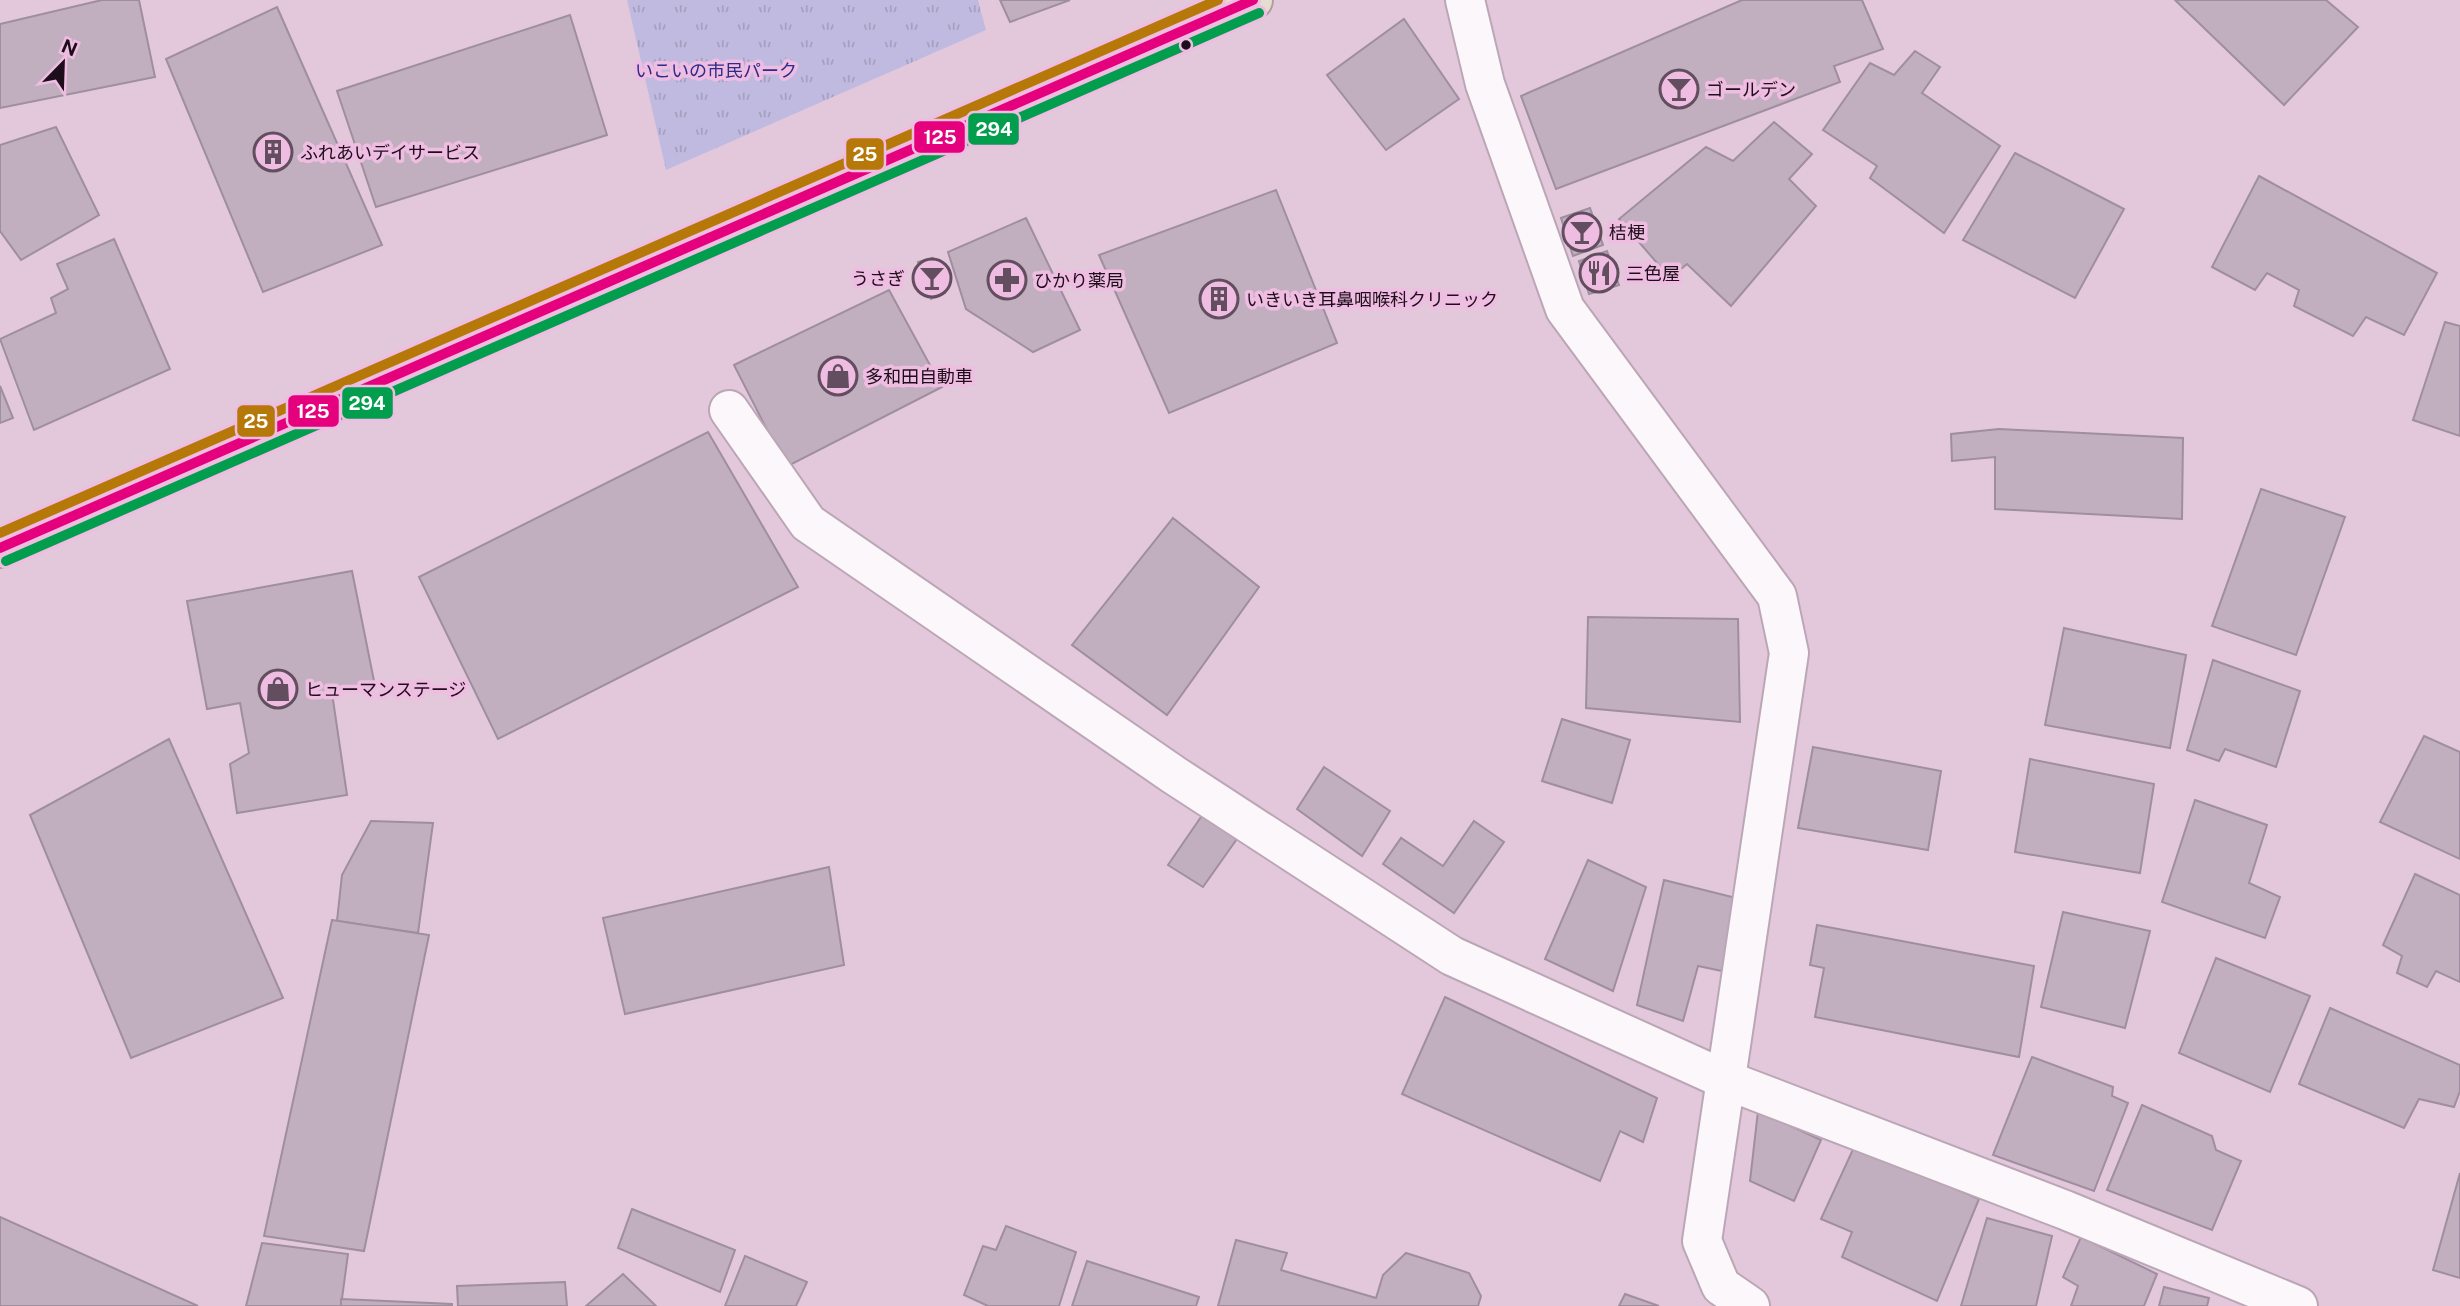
<svg xmlns="http://www.w3.org/2000/svg" width="2460" height="1306" font-family="'Public Sans','Noto Sans JP',sans-serif">
  <style>
    .park { fill: url(#park-tufts) }
    .building { fill: #c1afc0; stroke: #9f8e9f; stroke-width: 2 }
    .lines { fill: none; stroke-linecap: round; stroke-linejoin: round }
    .minor-casing { stroke: #bba6b6; stroke-width: 42 }
    .highway-casing { stroke: #b09f99; stroke-width: 42 }
    .minor { stroke: #fbf7fa; stroke-width: 38 }
    .highway { stroke: #e6ddd1; stroke-width: 38 }
    .bus-1-casing { stroke: #eebde1; stroke-width: 16 }
    .bus-2-casing { stroke: #eebde1; stroke-width: 16 }
    .bus-3-casing { stroke: #eebde1; stroke-width: 16 }
    .bus-1 { stroke: #e5007d; stroke-width: 10 }
    .bus-2 { stroke: #029e4e; stroke-width: 10 }
    .bus-3 { stroke: #b67808; stroke-width: 10 }
    .bus-dot { fill: #1e0d1b; stroke: #eebde1; stroke-width: 2.5 }
    .labels { text-anchor: middle; dominant-baseline: central; stroke-width: 7; stroke-linejoin: round; paint-order: stroke }
    .park-label { font-size: 18px; fill: #2b2b88; stroke: #eebde1 }
    .poi-label { font-size: 18px; fill: #1e0d1b; stroke: #eebde1; text-anchor: start }
    .line-badge { stroke: #eebde1; stroke-width: 2.5 }
    .badge-label { font-size: 19px; text-anchor: middle; font-weight: bold; fill: #fff }
  </style>
  <defs>
    <pattern id="park-tufts" width="24" height="20" patternUnits="userSpaceOnUse" patternTransform="scale(1.75)"><rect width="24" height="20" fill="#c0bae0"/><path d="M3 7l-1-3M5 7V3M7 7l1-3M15 17l-1-3M17 17v-4M19 17l1-3" fill="none" stroke="#a59fc0"/></pattern>
  </defs>
  <rect width="100%" height="100%" fill="#e3c8dc"/>
  <!-- park -->
  <path class="park" d="M 627,0 L 978,0 L 986,30 L 666,170 Z"/>
  <!-- building -->
  <g class="building">
    <path d="M 102,0 L 139,0 L 155,77 L 0,108 L 0,24 Z"/>
    <path d="M 1000,0 L 1070,0 L 1010,22 Z"/>
    <path d="M 1742,0 L 1862,0 L 1883,49 L 1834,66 L 1840,82 L 1556,189 L 1521,96 Z"/>
    <path d="M 2175,0 L 2326,0 L 2358,27 L 2284,105 Z"/>
    <path d="M 277,7 L 382,245 L 263,292 L 166,59 Z"/>
    <path d="M 570,15 L 607,135 L 376,207 L 337,91 Z"/>
    <path d="M 1404,19 L 1459,99 L 1386,150 L 1327,75 Z"/>
    <path d="M 1915,51 L 1940,67 L 1922,93 L 2000,146 L 1944,233 L 1870,178 L 1877,166 L 1823,130 L 1870,63 L 1894,75 Z"/>
    <path d="M 1774,122 L 1812,154 L 1789,179 L 1816,206 L 1731,306 L 1687,264 L 1670,278 L 1619,219 L 1706,147 L 1733,161 Z"/>
    <path d="M 56,127 L 99,215 L 21,260 L 0,231 L 0,145 Z"/>
    <path d="M 2015,153 L 2124,209 L 2075,298 L 1963,240 Z"/>
    <path d="M 2259,176 L 2437,273 L 2404,335 L 2366,317 L 2353,336 L 2294,306 L 2299,290 L 2267,273 L 2255,290 L 2212,267 Z"/>
    <path d="M 1276,190 L 1337,343 L 1169,413 L 1099,255 Z"/>
    <path d="M 1590,208 L 1603,245 L 1573,256 L 1561,218 Z"/>
    <path d="M 1026,218 L 1080,330 L 1033,352 L 966,309 L 948,252 Z"/>
    <path d="M 114,239 L 170,369 L 34,430 L 0,339 L 56,313 L 51,298 L 68,289 L 57,264 Z"/>
    <path d="M 1607,251 L 1619,285 L 1589,294 L 1579,261 Z"/>
    <path d="M 933,258 L 945,293 L 931,299 L 918,262 Z"/>
    <path d="M 889,290 L 942,387 L 786,467 L 734,365 Z"/>
    <path d="M 2445,322 L 2460,326 L 2460,436 L 2413,420 Z"/>
    <path d="M 0,386 L 13,418 L 0,423 Z"/>
    <path d="M 1999,429 L 2183,438 L 2182,519 L 1995,509 L 1995,457 L 1952,461 L 1951,434 Z"/>
    <path d="M 708,432 L 798,587 L 498,739 L 419,577 Z"/>
    <path d="M 2261,489 L 2345,517 L 2296,655 L 2212,626 Z"/>
    <path d="M 1173,518 L 1259,587 L 1167,715 L 1072,645 Z"/>
    <path d="M 352,571 L 375,686 L 332,693 L 347,795 L 237,813 L 230,764 L 249,753 L 240,703 L 207,709 L 187,601 Z"/>
    <path d="M 1588,617 L 1738,619 L 1740,722 L 1586,708 Z"/>
    <path d="M 2064,628 L 2186,655 L 2170,748 L 2045,725 Z"/>
    <path d="M 2213,660 L 2300,691 L 2276,767 L 2225,749 L 2219,761 L 2187,750 Z"/>
    <path d="M 1562,719 L 1630,740 L 1612,803 L 1542,781 Z"/>
    <path d="M 2424,736 L 2460,752 L 2460,859 L 2380,822 Z"/>
    <path d="M 169,739 L 283,998 L 131,1058 L 30,815 Z"/>
    <path d="M 1813,747 L 1941,771 L 1928,850 L 1798,828 Z"/>
    <path d="M 2030,759 L 2154,784 L 2140,873 L 2015,852 Z"/>
    <path d="M 1324,767 L 1390,811 L 1362,856 L 1297,809 Z"/>
    <path d="M 2195,800 L 2267,825 L 2249,883 L 2280,897 L 2265,938 L 2162,902 Z"/>
    <path d="M 1203,814 L 1239,836 L 1203,887 L 1168,865 Z"/>
    <path d="M 371,821 L 433,823 L 418,933 L 337,921 L 342,875 Z"/>
    <path d="M 1474,821 L 1504,842 L 1454,913 L 1383,864 L 1401,838 L 1443,866 Z"/>
    <path d="M 1588,860 L 1646,887 L 1613,991 L 1545,959 Z"/>
    <path d="M 829,867 L 844,965 L 625,1014 L 603,918 Z"/>
    <path d="M 2415,874 L 2460,895 L 2460,982 L 2436,971 L 2427,987 L 2397,973 L 2402,956 L 2383,945 Z"/>
    <path d="M 1664,880 L 1736,898 L 1722,971 L 1698,966 L 1683,1021 L 1637,1005 Z"/>
    <path d="M 2063,912 L 2150,931 L 2125,1028 L 2041,1007 Z"/>
    <path d="M 332,920 L 429,935 L 364,1251 L 264,1236 Z"/>
    <path d="M 1817,925 L 2034,966 L 2019,1057 L 1815,1017 L 1824,968 L 1810,965 Z"/>
    <path d="M 2216,958 L 2310,996 L 2270,1092 L 2179,1053 Z"/>
    <path d="M 1445,997 L 1657,1098 L 1643,1142 L 1620,1131 L 1600,1181 L 1402,1094 Z"/>
    <path d="M 2330,1008 L 2460,1065 L 2460,1091 L 2454,1107 L 2419,1099 L 2404,1128 L 2299,1084 Z"/>
    <path d="M 2032,1057 L 2113,1087 L 2112,1096 L 2128,1103 L 2094,1191 L 1993,1155 Z"/>
    <path d="M 2142,1105 L 2212,1136 L 2216,1150 L 2241,1161 L 2212,1230 L 2107,1190 Z"/>
    <path d="M 1758,1111 L 1821,1140 L 1794,1201 L 1750,1181 Z"/>
    <path d="M 1855,1145 L 1979,1199 L 1937,1301 L 1842,1257 L 1852,1232 L 1821,1219 Z"/>
    <path d="M 2460,1173 L 2460,1278 L 2433,1270 Z"/>
    <path d="M 632,1209 L 735,1250 L 720,1292 L 618,1248 Z"/>
    <path d="M 0,1217 L 198,1306 L 0,1306 Z"/>
    <path d="M 1987,1218 L 2052,1236 L 2036,1306 L 1961,1306 Z"/>
    <path d="M 1006,1226 L 1076,1252 L 1059,1306 L 988,1306 L 964,1295 L 983,1246 L 996,1250 Z"/>
    <path d="M 2081,1237 L 2157,1274 L 2144,1306 L 2071,1306 L 2078,1286 L 2063,1277 Z"/>
    <path d="M 1236,1240 L 1287,1253 L 1281,1270 L 1376,1298 L 1383,1275 L 1406,1253 L 1469,1273 L 1481,1296 L 1478,1306 L 1218,1306 Z"/>
    <path d="M 262,1243 L 348,1254 L 341,1306 L 246,1306 Z"/>
    <path d="M 745,1256 L 807,1282 L 796,1306 L 725,1306 Z"/>
    <path d="M 1087,1261 L 1199,1297 L 1196,1306 L 1072,1306 Z"/>
    <path d="M 623,1274 L 656,1306 L 586,1306 Z"/>
    <path d="M 565,1282 L 567,1306 L 458,1306 L 457,1286 Z"/>
    <path d="M 2164,1287 L 2209,1298 L 2207,1306 L 2159,1306 Z"/>
    <path d="M 1625,1294 L 1659,1306 L 1619,1306 Z"/>
    <path d="M 341,1299 L 452,1304 L 452,1306 L 341,1306 Z"/>
  </g>
  <g class="lines">
    <defs>
      <g id="minor">
        <path d="M 1465,0 L 1485,84 L 1565,309 L 1777,596 L 1789,653 L 1702,1241 L 1721,1286 L 1750,1306"/>
        <path d="M 729,410 L 808,523 L 1174,775 L 1452,956 L 1726,1080 L 2065,1210 L 2298,1306"/>
      </g>
      <path id="highway" d="M 0,548 L 1253,0"/>
    </defs>
    <!-- minor casing -->
    <use href="#minor" class="minor-casing"/>
    <!-- highway casing -->
    <use href="#highway" class="highway-casing"/>
    <!-- minor -->
    <use href="#minor" class="minor"/>
    <!-- highway -->
    <use href="#highway" class="highway"/>
    <defs>
      <path id="bus-1" d="M 0,548 L 1253,0"/>
      <path id="bus-2" d="M 6,561 L 1259,13"/>
      <path id="bus-3" d="M 0,533 L 1218,0"/>
    </defs>
    <!-- bus-1 casing -->
    <use href="#bus-1" class="bus-1-casing"/>
    <!-- bus-2 casing -->
    <use href="#bus-2" class="bus-2-casing"/>
    <!-- bus-3 casing -->
    <use href="#bus-3" class="bus-3-casing"/>
    <!-- bus-1 -->
    <use href="#bus-1" class="bus-1"/>
    <!-- bus-2 -->
    <use href="#bus-2" class="bus-2"/>
    <!-- bus-3 -->
    <use href="#bus-3" class="bus-3"/>
  </g>
  <!-- icons -->
  <defs>
    <symbol id="bar-ring" viewBox="-11 -11 22 22"><circle r="9.5" fill="#eebde1" stroke="#634e5f" stroke-width="1.5"/><path d="M-6-5H6L.8 .8V4.5H3.5V6h-7V4.5H-.8V.8Z" fill="#634e5f"/></symbol>
    <symbol id="building-ring" viewBox="-11 -11 22 22"><circle r="9.5" fill="#eebde1" stroke="#634e5f" stroke-width="1.5"/><path d="M-4-6H4V6H1V3H-1V6H-4ZM-2.5-4.3h1.7v1.8h-1.7ZM.8-4.3h1.7v1.8H.8ZM-2.5-1h1.7V.8h-1.7ZM.8-1h1.7V.8H.8Z" fill="#634e5f"/></symbol>
    <symbol id="restaurant-ring" viewBox="-11 -11 22 22"><circle r="9.5" fill="#eebde1" stroke="#634e5f" stroke-width="1.5"/><path d="M-5-6h1v4h1v-4h1v4h1v-4h1v5L-1.5 .5V6h-2V.5L-5-1ZM5-6V6H3V1.5H1.5Q1.5-4 5-6Z" fill="#634e5f"/></symbol>
    <symbol id="pharmacy-ring" viewBox="-11 -11 22 22"><circle r="9.5" fill="#eebde1" stroke="#634e5f" stroke-width="1.5"/><path d="M-2-6h4v4h4v4h-4v4h-4v-4h-4v-4h4Z" fill="#634e5f"/></symbol>
    <symbol id="shop-ring" viewBox="-11 -11 22 22"><circle r="9.5" fill="#eebde1" stroke="#634e5f" stroke-width="1.5"/><path d="M-5-2.5h2.3a2.7 3.5 0 0 1 5.4 0H5L5.5 6h-11ZM-1.5-2.5h3a1.5 2.3 0 0 0-3 0Z" fill="#634e5f"/></symbol>
  </defs>
  <g fill-rule="evenodd">
    <use href="#bar-ring" x="1657" y="67" width="44" height="44"/>
    <use href="#building-ring" x="251" y="130" width="44" height="44"/>
    <use href="#bar-ring" x="1560" y="210" width="44" height="44"/>
    <use href="#restaurant-ring" x="1577" y="251" width="44" height="44"/>
    <use href="#bar-ring" x="910" y="256" width="44" height="44"/>
    <use href="#pharmacy-ring" x="985" y="258" width="44" height="44"/>
    <use href="#building-ring" x="1197" y="277" width="44" height="44"/>
    <use href="#shop-ring" x="816" y="354" width="44" height="44"/>
    <use href="#shop-ring" x="256" y="667" width="44" height="44"/>
  </g>
  <!-- markers -->
  <circle class="bus-dot" cx="1186" cy="45" r="6"/>
  <g class="labels">
    <!-- park labels -->
    <g class="park-label">
      <text x="716" y="70">いこいの市民パーク</text>
    </g>
    <!-- poi labels -->
    <g class="poi-label">
      <text x="1706" y="89">ゴールデン</text>
      <text x="300" y="152">ふれあいデイサービス</text>
      <text x="1609" y="232">桔梗</text>
      <text x="1626" y="273">三色屋</text>
      <text x="905" y="278" text-anchor="end">うさぎ</text>
      <text x="1034" y="280">ひかり薬局</text>
      <text x="1246" y="299">いきいき耳鼻咽喉科クリニック</text>
      <text x="865" y="376">多和田自動車</text>
      <text x="305" y="689">ヒューマンステージ</text>
    </g>
  </g>
  <g class="line-badge">
    <rect x="967" y="112" width="53" height="34" rx="7" fill="#029e4e"/>
    <rect x="913" y="120" width="53" height="34" rx="7" fill="#e5007d"/>
    <rect x="845" y="137" width="40" height="34" rx="7" fill="#b67808"/>
    <rect x="341" y="386" width="53" height="34" rx="7" fill="#029e4e"/>
    <rect x="287" y="394" width="53" height="34" rx="7" fill="#e5007d"/>
    <rect x="236" y="404" width="40" height="34" rx="7" fill="#b67808"/>
  </g>
  <g class="badge-label">
    <text x="994" y="136">294</text>
    <text x="940" y="144">125</text>
    <text x="865" y="161">25</text>
    <text x="367" y="410">294</text>
    <text x="313" y="418">125</text>
    <text x="256" y="428">25</text>
  </g>
  <!-- north arrow -->
  <g transform="translate(63 63) rotate(23)" stroke="#eebde1" stroke-width="5" paint-order="stroke">
  <path d="M0-5L12 26L0 18L-12 26Z" fill="#1e0d1b"/>
  <text y="-10" font-size="19" font-weight="bold" text-anchor="middle" fill="#1e0d1b">N</text>
  </g>
</svg>
